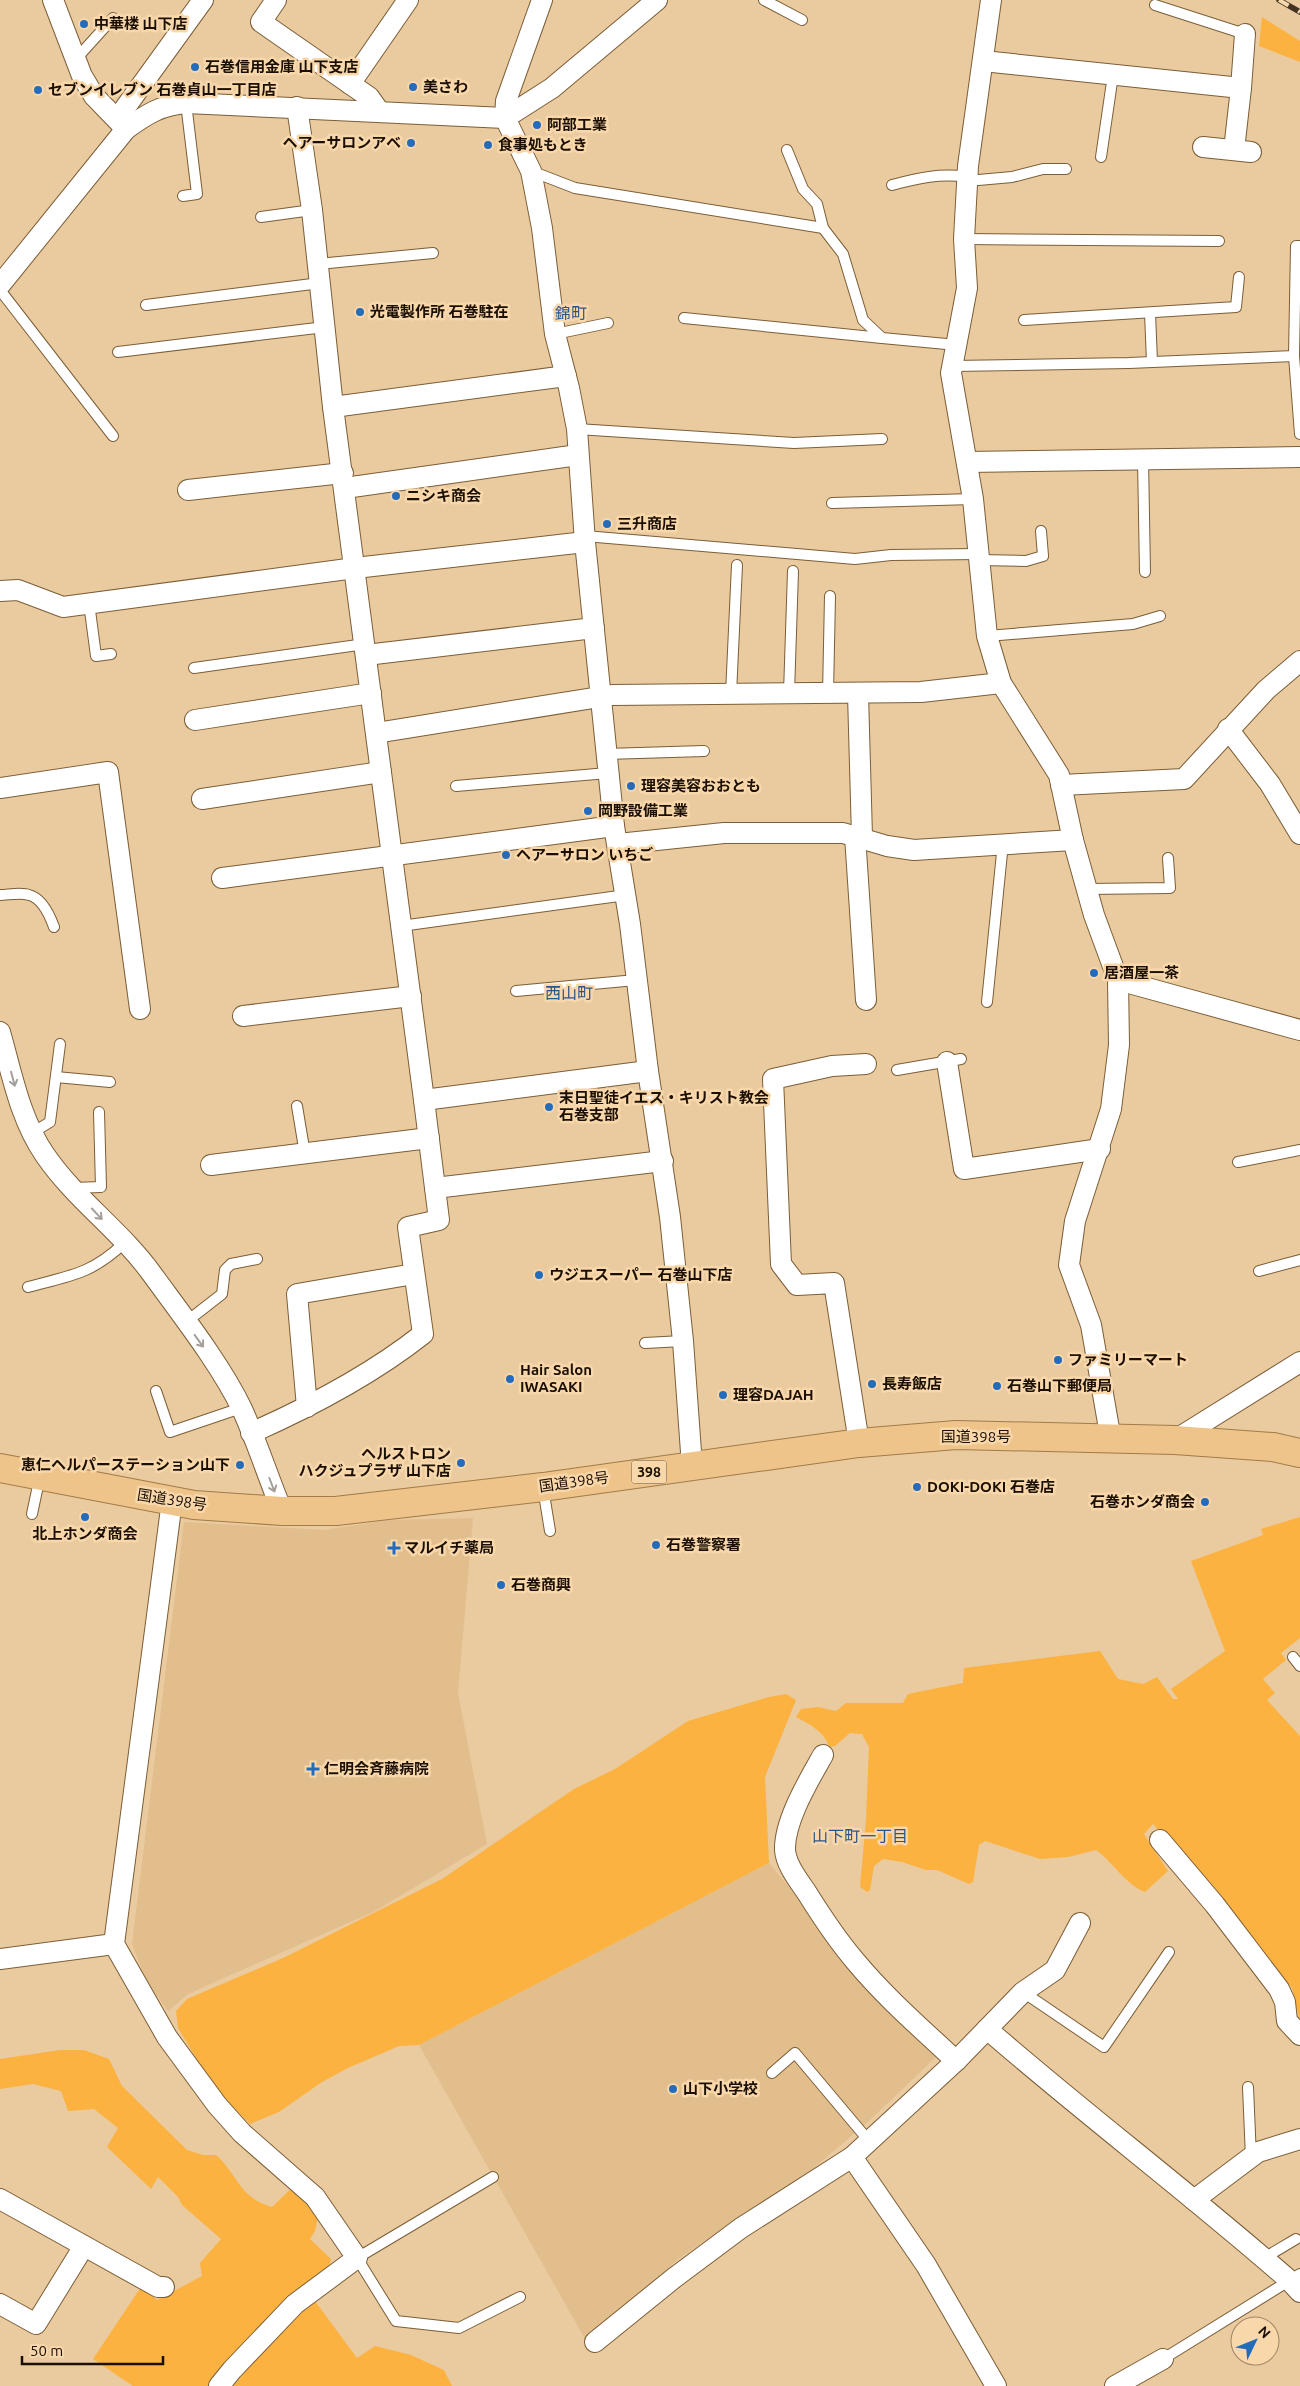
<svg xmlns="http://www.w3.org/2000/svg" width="1300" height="2386" font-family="Ubuntu,'Noto Sans JP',sans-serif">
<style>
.built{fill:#e3be8d}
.green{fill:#fbb240}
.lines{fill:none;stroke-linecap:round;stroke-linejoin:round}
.service-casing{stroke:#7b5e37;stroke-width:12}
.minor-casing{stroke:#7b5e37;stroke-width:22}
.trunk-casing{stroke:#a17b48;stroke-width:30}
.service{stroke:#fff;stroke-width:10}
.minor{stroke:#fff;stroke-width:20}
.trunk{stroke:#eec48b;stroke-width:28}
.rail-casing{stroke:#433321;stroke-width:5.5}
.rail{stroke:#f8d7ab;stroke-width:4;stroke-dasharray:11;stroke-linecap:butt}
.oneway{stroke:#a49f9a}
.poi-dot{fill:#236cbc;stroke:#f8d7ab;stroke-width:2}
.labels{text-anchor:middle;stroke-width:5;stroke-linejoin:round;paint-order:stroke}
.shield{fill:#f8d7ab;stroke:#5d4b35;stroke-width:1}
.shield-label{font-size:14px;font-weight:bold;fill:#1b0f02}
.poi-label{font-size:15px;font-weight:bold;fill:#1b0f02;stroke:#f8d7ab;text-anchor:start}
.street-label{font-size:15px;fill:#1b0f02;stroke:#f8d7ab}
.neighbourhood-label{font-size:16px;fill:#29568a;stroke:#f8d7ab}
</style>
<rect width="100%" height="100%" fill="#eaca9f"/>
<g class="built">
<polygon points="473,1518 458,1693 487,1844 375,1911 188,1994 168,2011 146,1981 132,1944 184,1522 324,1530 389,1520"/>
<polygon points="769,1863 850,1962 937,2056 869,2121 802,2178 755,2206 678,2259 613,2322 585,2339 419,2045"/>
</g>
<g class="green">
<polygon points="1262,17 1300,41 1300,62 1259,46"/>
<path d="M 1300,1517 L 1300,1638 L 1281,1653 L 1286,1660 L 1263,1679 L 1275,1693 L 1267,1700 L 1300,1736 L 1300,2022 L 1292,1988 L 1153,1824 L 1144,1834 L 1168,1871 L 1145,1892 C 1126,1885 1113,1862 1096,1850 L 1068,1857 L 1040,1859 L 985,1841 L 979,1845 L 973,1882 L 969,1884 L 937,1870 L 926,1870 L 902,1862 L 883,1859 L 874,1866 L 870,1890 L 867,1892 L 860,1887 L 866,1819 L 869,1747 L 862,1734 L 850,1733 L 835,1746 L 829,1747 C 825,1732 809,1724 796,1717 L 801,1709 L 818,1707 L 836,1711 L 846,1703 L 903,1703 L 908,1694 L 963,1683 L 964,1668 L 1100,1651 L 1118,1679 L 1143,1684 L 1157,1677 L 1173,1699 L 1178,1699 L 1171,1689 L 1225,1651 L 1191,1561 L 1263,1535 L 1261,1529 Z"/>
<polygon points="786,1694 796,1700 765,1777 769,1863 419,2045 399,2046 348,2068 322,2082 279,2112 250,2124 216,2091 178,2028 176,2011 187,1999 283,1958 442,1879 574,1789 615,1769 688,1721 769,1697"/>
<path d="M 60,2050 L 84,2050 L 109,2059 L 122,2086 L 187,2150 L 203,2155 L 216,2155 C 240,2177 238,2197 272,2207 L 295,2185 L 318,2217 L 315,2231 L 310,2239 L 331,2259 L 329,2268 L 211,2386 L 133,2386 L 93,2359 L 141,2287 L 157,2300 L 202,2276 L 200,2263 L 221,2239 L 182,2205 L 178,2197 L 158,2177 L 151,2189 L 107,2147 L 118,2128 L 94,2109 L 68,2111 L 61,2091 L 33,2084 L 0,2089 L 0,2059 Z"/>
<polygon points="315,2301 357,2358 375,2346 411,2355 444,2370 452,2386 233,2386 286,2325"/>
</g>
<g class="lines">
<g class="service-casing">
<g id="service">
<polyline points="764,0 802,20"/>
<polyline points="1155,5 1245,34"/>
<polyline points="76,59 113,18"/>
<polyline points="787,150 803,189 817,204 823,228 843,254 863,320 882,338 957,345"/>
<polyline points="1101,157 1113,75"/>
<polyline points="531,171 575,188 823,228"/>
<polyline points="967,181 1012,177 1043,169 1066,169"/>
<path d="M 892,185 C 918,178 940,173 967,177"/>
<polyline points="183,196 197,194 186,103"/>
<polyline points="261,217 312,210"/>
<polyline points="964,239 1219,241"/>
<polyline points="1300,246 1296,246 1294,356 1300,434"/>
<polyline points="318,264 433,253"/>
<polyline points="0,290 113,436"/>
<polyline points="146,305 320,283"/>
<polyline points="1150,313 1152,362"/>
<polyline points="684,318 882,338"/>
<polyline points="1024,320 1236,307 1239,277"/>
<polyline points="555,334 608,323"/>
<polyline points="118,352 325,327"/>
<polyline points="953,366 1129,363 1294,356"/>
<polyline points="577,429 794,443 882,439"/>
<polyline points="1143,459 1145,572"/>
<polyline points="832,503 973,499"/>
<polyline points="585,536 855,559 891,555 979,554"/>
<polyline points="979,560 1026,561 1043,556 1041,531"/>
<polyline points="89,603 96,656 111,654"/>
<polyline points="987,636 1133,624 1160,616"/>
<polyline points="194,668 365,644"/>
<polyline points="789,693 793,571"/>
<polyline points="731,694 737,565"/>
<polyline points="828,694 830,596"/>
<polyline points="606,754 704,751"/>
<polyline points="456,786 608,773"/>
<polyline points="1087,889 1170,888 1168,858"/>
<path d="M 0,895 C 8,895 21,892 29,895 C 42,898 50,916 54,927"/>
<polyline points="401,926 626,895"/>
<polyline points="516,991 636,980"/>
<polyline points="987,1002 1003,843"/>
<polyline points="897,1070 961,1059"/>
<polyline points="56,1077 110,1082"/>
<polyline points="297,1106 305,1154"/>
<polyline points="32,1133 50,1122 60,1044"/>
<polyline points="1238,1162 1300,1150"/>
<polyline points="73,1188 101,1187 99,1112"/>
<polyline points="1259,1271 1300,1260"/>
<path d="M 28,1287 C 69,1276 92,1274 124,1243"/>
<polyline points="186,1322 222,1294 225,1270 231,1264 257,1259"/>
<polyline points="645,1343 683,1341"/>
<polyline points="156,1391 170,1432 241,1408"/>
<polyline points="543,1488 550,1531"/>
<polyline points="32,1514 40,1476"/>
<polyline points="1293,1657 1300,1666"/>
<polyline points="1023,1992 1104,2047 1169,1952"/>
<polyline points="772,2073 795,2053 869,2141"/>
<polyline points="1248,2087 1251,2158"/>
<polyline points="493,2177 357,2258 396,2321 459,2328 520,2297"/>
<polyline points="1264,2258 1296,2239"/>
<polyline points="1163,2359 1300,2274"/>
</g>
</g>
<g class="minor-casing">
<g id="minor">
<polyline points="53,0 82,76 94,96 126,129"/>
<polyline points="276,0 261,22 369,97 379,111"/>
<polyline points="542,0 506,101 505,118 531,171 542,228 555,334 569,388 577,429 585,542 614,826 630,924 648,1071 670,1217 683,1341 692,1466"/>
<polyline points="991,0 968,166 964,239 967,288 951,373 973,499 987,636 1001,683 1059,775 1073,840 1094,915 1118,980 1119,1045 1111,1109 1075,1221 1069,1265 1091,1325 1111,1440"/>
<polyline points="983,61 1241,88 1234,150"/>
<polyline points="350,84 408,0"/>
<polyline points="1241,88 1245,34"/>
<polyline points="297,107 312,210 333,407 424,1100 648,1071"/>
<polyline points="117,119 203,0"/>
<polyline points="1203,147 1251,152"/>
<path d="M 0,285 L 126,129 C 147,114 161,105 186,103 L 505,118 L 552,88 L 657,0"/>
<polyline points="333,407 566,376"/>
<polyline points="967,462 1300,457"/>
<polyline points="345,488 578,455"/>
<polyline points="188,490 343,473"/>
<polyline points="0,591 18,590 63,607 355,568 585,542"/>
<polyline points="366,655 594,628"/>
<polyline points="858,694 862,837"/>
<polyline points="195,720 371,693"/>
<polyline points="1228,729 1270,784 1300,834"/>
<polyline points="376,733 612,695 921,692 1001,683"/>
<polyline points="1061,785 1184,779 1266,690 1300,661"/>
<polyline points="0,788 108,772 140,1009"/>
<polyline points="202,799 381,772"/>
<polyline points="855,836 866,1000"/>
<polyline points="618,844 724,833 843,833 887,846 914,850 1073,840"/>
<polyline points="222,878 614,826"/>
<polyline points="1118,980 1300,1030"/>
<polyline points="243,1016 411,996"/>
<path d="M 0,1032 C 12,1074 20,1119 45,1155 C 75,1199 121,1231 152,1274 C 181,1314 221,1365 242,1409 C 257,1442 268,1477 282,1511"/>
<polyline points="947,1062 964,1169 1100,1149"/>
<polyline points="211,1165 429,1138"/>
<polyline points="435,1188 663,1161"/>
<polyline points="307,1407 297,1294 414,1274"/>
<path d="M 251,1433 C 312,1406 371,1375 423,1334 L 408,1227 L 439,1220 L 424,1100"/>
<polyline points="1175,1440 1300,1362"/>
<polyline points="859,1443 834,1283 797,1285 781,1264 773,1079 832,1066 866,1064"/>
<polyline points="172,1501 114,1944 167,2037 217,2105 242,2133 315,2197 357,2258 295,2304 232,2370 219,2386"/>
<path d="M 823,1755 C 809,1780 784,1821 785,1850 C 786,1865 799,1881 807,1893 C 822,1917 838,1941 856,1962 C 886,1998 922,2029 956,2061"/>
<polyline points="1160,1840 1215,1905 1279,1989 1285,2002 1287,2021 1300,2035"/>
<polyline points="0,1959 114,1944"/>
<path d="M 987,2029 C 1086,2115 1191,2194 1289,2280 L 1300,2292"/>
<polyline points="852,2157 926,2265 996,2386"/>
<polyline points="0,2199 158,2287 164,2287"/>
<polyline points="1194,2200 1258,2152 1300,2139"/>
<polyline points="0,2304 36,2324 84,2246"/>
<polyline points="595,2342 674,2278 741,2228 852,2157 956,2061 1023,1992 1055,1970 1080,1923"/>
<polyline points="1115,2386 1163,2359"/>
</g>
</g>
<g class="trunk-casing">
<polyline id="trunk" points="0,1468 194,1505 282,1511 336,1511 543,1487 859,1443 956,1435 1175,1440 1273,1447 1300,1453"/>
</g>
<use href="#service" class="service"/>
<use href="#minor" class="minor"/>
<use href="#trunk" class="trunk"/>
<g class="rail-casing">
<polyline id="rail" points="1279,0 1300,12"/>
</g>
<use href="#rail" class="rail"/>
</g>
<defs><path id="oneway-shaft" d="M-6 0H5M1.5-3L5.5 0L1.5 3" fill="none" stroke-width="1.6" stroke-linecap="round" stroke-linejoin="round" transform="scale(1.25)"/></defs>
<g class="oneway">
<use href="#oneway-shaft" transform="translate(13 1079) rotate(75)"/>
<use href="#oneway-shaft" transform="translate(97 1214) rotate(47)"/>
<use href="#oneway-shaft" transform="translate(199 1341) rotate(54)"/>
<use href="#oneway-shaft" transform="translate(272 1485) rotate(69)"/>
</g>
<g class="poi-dot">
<circle cx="84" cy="24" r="5"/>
<circle cx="195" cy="67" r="5"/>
<circle cx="413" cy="87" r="5"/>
<circle cx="38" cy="90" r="5"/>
<circle cx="537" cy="125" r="5"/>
<circle cx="411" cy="143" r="5"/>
<circle cx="488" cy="145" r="5"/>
<circle cx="360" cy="312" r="5"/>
<circle cx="396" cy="496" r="5"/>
<circle cx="607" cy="524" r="5"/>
<circle cx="631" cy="786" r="5"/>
<circle cx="588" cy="811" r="5"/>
<circle cx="506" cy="855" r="5"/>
<circle cx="1094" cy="973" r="5"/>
<circle cx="549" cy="1107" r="5"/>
<circle cx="539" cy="1275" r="5"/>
<circle cx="1058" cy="1360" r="5"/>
<circle cx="510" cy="1379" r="5"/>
<circle cx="872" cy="1384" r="5"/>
<circle cx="997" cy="1386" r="5"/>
<circle cx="723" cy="1395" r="5"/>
<circle cx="461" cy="1463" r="5"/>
<circle cx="240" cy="1465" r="5"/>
<circle cx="917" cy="1487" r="5"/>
<circle cx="1205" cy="1502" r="5"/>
<circle cx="85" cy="1517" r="5"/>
<circle cx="656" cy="1545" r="5"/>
<path d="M391.5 1540.5h5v5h5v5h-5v5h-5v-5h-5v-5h5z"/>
<circle cx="501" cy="1585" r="5"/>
<path d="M310.5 1761.5h5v5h5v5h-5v5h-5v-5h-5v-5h5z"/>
<circle cx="673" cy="2089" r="5"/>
</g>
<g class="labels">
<rect class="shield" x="631.5" y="1460.5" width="35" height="23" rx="4"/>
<g class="shield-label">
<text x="649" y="1477">398</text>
</g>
<g class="poi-label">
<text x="94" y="29">中華楼 山下店</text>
<text x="205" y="72">石巻信用金庫 山下支店</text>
<text x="423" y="92">美さわ</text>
<text x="48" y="95">セブンイレブン 石巻貞山一丁目店</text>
<text x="547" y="130">阿部工業</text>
<text x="401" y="148" text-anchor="end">ヘアーサロンアベ</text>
<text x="498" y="150">食事処もとき</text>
<text x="370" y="317">光電製作所 石巻駐在</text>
<text x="406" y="501">ニシキ商会</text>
<text x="617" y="529">三升商店</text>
<text x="641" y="791">理容美容おおとも</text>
<text x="598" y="816">岡野設備工業</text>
<text x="516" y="860">ヘアーサロン いちご</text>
<text x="1104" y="978">居酒屋一茶</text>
<text x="559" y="1103">末日聖徒イエス・キリスト教会<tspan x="559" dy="17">石巻支部</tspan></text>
<text x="549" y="1280">ウジエスーパー 石巻山下店</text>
<text x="1068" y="1365">ファミリーマート</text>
<text x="520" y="1375">Hair Salon<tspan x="520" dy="17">IWASAKI</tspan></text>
<text x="882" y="1389">長寿飯店</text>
<text x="1007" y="1391">石巻山下郵便局</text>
<text x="733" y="1400">理容DAJAH</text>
<text x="451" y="1459" text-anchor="end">ヘルストロン<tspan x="451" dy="17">ハクジュプラザ 山下店</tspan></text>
<text x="230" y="1470" text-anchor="end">恵仁ヘルパーステーション山下</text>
<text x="927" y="1492">DOKI-DOKI 石巻店</text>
<text x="1195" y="1507" text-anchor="end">石巻ホンダ商会</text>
<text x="85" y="1539" text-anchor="middle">北上ホンダ商会</text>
<text x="666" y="1550">石巻警察署</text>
<text x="404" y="1553">マルイチ薬局</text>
<text x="511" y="1590">石巻商興</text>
<text x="324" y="1774">仁明会斉藤病院</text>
<text x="683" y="2094">山下小学校</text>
</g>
<g class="street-label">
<text x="976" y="1442">国道398号</text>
<text transform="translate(574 1482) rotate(-8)" y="5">国道398号</text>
<text transform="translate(172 1500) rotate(9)" y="5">国道398号</text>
</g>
<g class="neighbourhood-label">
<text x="571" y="319">錦町</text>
<text x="569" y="999">西山町</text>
<text x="860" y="1842">山下町一丁目</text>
</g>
</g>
<g transform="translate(1255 2341) rotate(47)"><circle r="24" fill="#f8d7ab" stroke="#a08767"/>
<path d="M0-4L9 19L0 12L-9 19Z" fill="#236cbc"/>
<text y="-8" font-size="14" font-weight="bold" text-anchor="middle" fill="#1b0f02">N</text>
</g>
<path d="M22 2356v8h141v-8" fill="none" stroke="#1b0f02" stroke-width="2.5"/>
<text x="30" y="2356" font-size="15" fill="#1b0f02" stroke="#f8d7ab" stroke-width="4" paint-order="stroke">50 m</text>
</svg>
